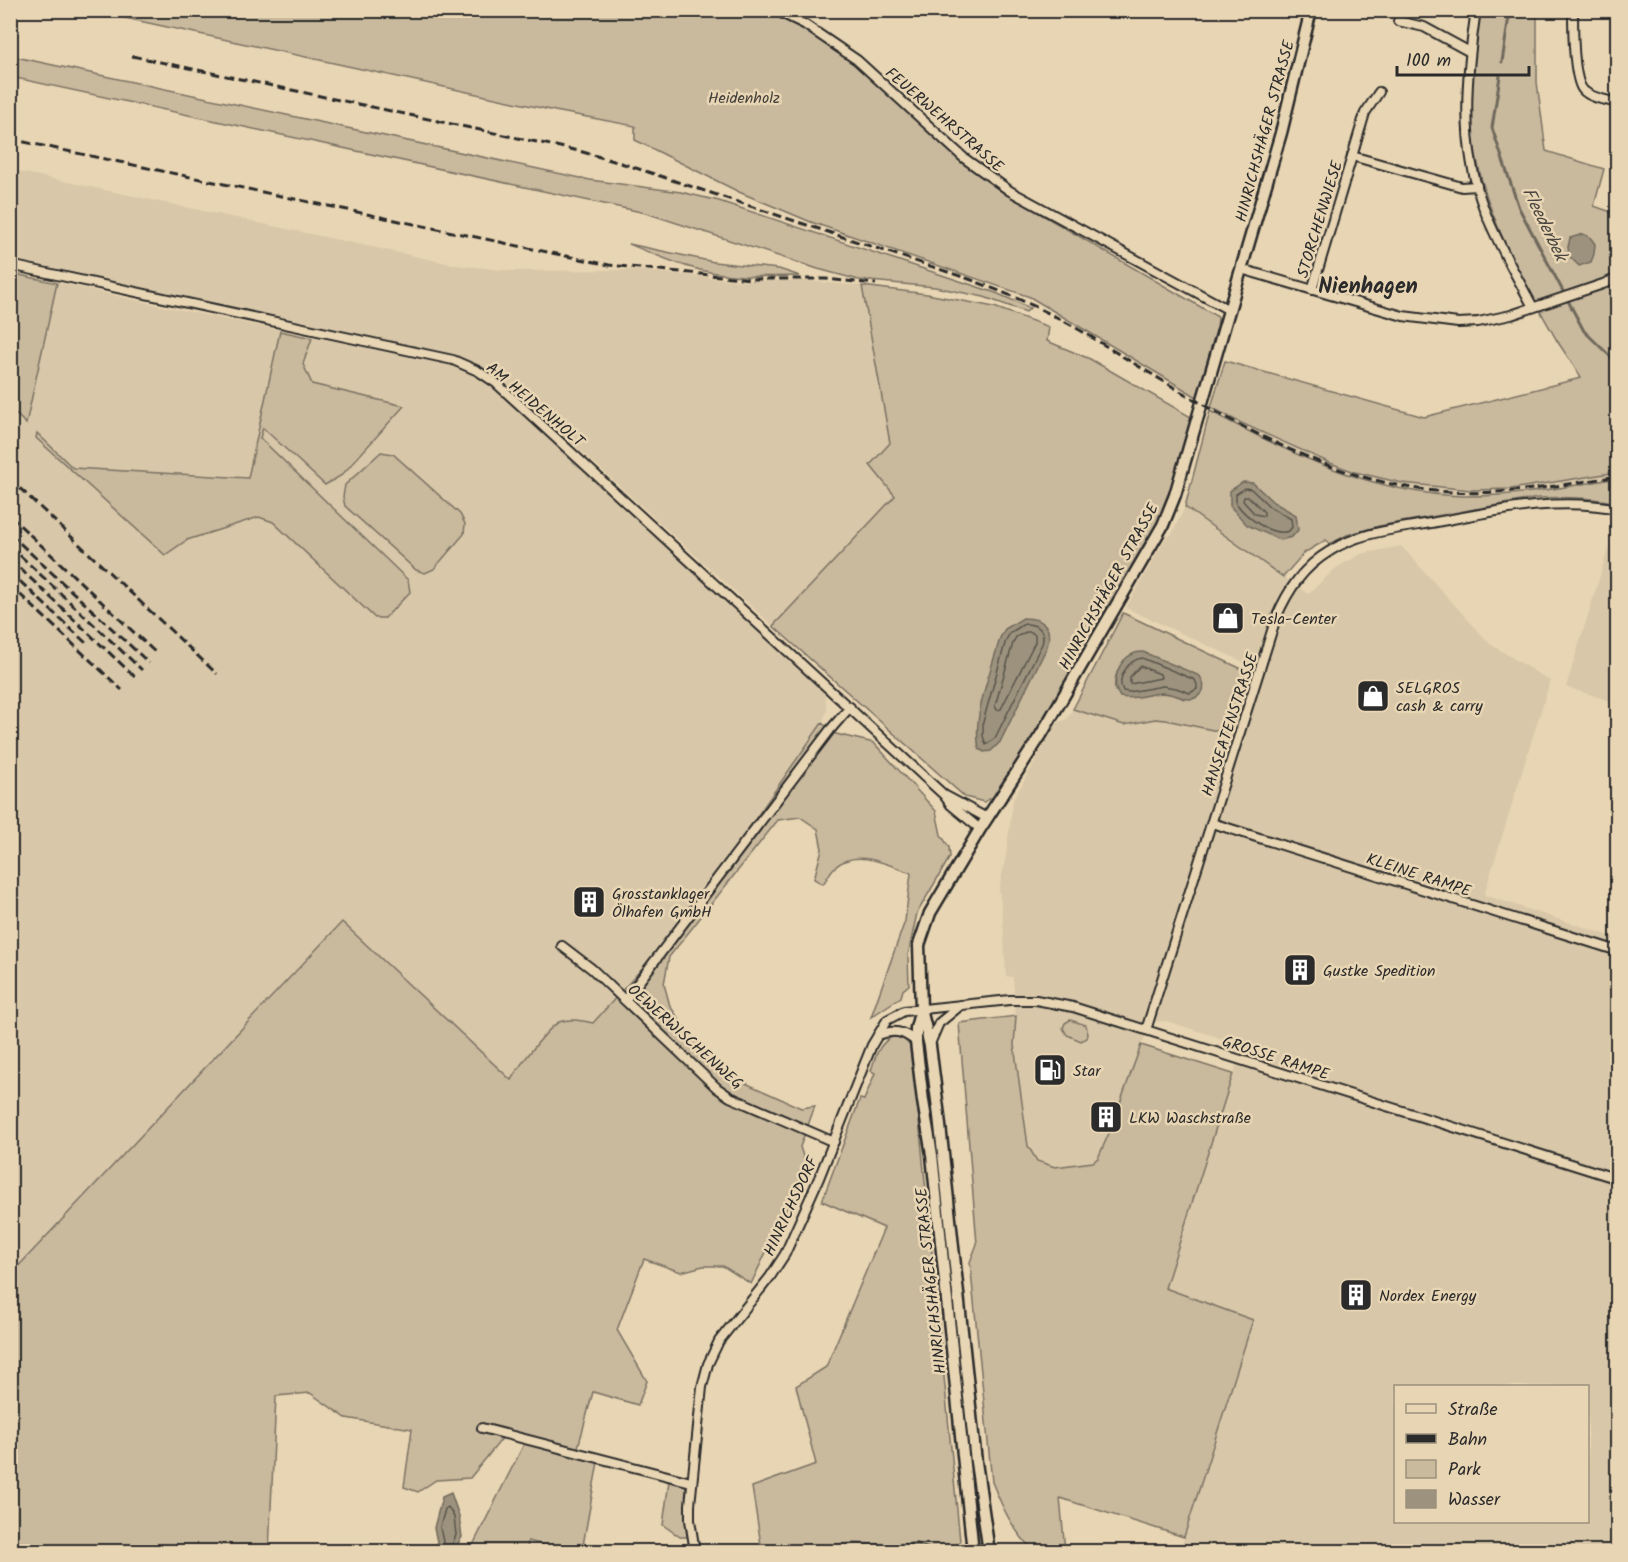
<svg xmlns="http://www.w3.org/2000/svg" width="1628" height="1562" font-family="Kalam,sans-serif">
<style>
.built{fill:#d8c7a8;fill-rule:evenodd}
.green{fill:#c9b99d;stroke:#7a7264;stroke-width:1.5;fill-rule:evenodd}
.water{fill:#9d927d;stroke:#6f695c;stroke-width:1.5}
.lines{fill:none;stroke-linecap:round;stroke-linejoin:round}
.shore{stroke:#59544c;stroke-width:1.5}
.stream{stroke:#6f695c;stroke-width:3}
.street-casing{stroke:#2b2b2b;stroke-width:12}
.secondary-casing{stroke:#2b2b2b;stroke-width:15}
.street{stroke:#e8d5b3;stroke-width:8}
.secondary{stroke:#e8d5b3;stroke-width:10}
.rail{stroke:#2b2b2b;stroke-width:3;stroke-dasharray:9 4.5;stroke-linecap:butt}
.labels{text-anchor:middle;stroke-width:5;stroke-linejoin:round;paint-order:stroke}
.park-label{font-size:16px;fill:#43403c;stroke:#e8d5b3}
.street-label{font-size:16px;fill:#2b2b2b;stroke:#e8d5b3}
.poi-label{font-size:16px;fill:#2b2b2b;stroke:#e8d5b3;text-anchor:start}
.water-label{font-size:18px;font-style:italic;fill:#484540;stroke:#e8d5b3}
.district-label{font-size:22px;font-weight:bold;fill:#2b2b2b;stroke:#e8d5b3}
</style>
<rect width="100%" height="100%" fill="#e8d5b3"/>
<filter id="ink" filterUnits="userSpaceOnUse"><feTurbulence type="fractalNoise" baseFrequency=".0167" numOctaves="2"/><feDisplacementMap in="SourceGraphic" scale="12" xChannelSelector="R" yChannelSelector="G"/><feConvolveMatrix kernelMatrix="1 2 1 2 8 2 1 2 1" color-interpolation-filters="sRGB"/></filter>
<g filter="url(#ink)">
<g class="built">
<polygon points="11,170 456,265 511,271 636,270 742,281 807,281 862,286 891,444 896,496 773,626 503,380 482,366 456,355 11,259"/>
<polygon points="11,272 162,306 446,364 470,374 494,389 771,638 824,690 827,710 822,723 721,868 647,963 592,1023 575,1020 519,1065 511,1080 342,922 11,1275"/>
<polygon points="1206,404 1237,421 1304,452 1402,483 1471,490 1511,489 1542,485 1617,472 1617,478 1538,492 1509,495 1462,496 1420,492 1353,476 1302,457 1226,420 1205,407"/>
<path d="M 1185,507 L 1308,594 L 1336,568 L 1361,554 L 1401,546 L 1490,644 L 1550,681 L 1484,895 L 1617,938 L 1617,1551 L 1180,1551 L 1253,1320 L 1165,1289 L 1243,1045 L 1166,1021 L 1153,1022 L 1141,1045 L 1110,1131 L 1098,1158 L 1093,1162 L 1055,1167 L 1037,1161 L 1028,1146 L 1014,1045 L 1016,1022 L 1013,977 L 1006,976 L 1003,920 L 999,890 L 1006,856 L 1013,800 L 1057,723 L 1067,719 L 1073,709 L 1124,725 L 1155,719 L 1166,720 L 1227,732 L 1248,664 L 1126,608 L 1165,539 L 1172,534 ZM 1396,1386 L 1588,1386 L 1588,1522 L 1396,1522 Z"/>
<polygon points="1617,526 1617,703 1566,687 1614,530"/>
</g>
<g class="green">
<polygon points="93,11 765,11 802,28 853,62 959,160 1006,194 1218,317 1217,328 1197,397 1030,297 811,222 739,192 635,140 635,126 555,111"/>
<path d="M 1479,11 L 1537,11 L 1537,82 L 1546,151 L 1604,169 L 1594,206 L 1617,214 L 1617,472 L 1511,489 L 1471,490 L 1402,483 L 1355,472 L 1330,463 L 1237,421 L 1211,407 L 1225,361 L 1424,417 L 1581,378 C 1574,365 1564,352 1556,339 C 1515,266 1474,197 1471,111 C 1469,77 1475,44 1479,11 Z"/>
<polygon points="11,56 590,180 681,192 719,201 996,293 1030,308 1026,312 984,297 935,287 859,280 818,269 646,213 11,77"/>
<path d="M 629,244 L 714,262 L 779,269 L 800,276 C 762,277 725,278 689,267 C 669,261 648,252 629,244 Z"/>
<polygon points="10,273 57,283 26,424 11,409"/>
<polygon points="862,286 927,294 994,307 1049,327 1047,341 1090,359 1191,417 1170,492 1157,525 1037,733 997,795 984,802 965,797 773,626 895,496 870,465 890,443"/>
<polygon points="280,331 312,338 303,364 312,384 404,406 342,475 325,485 263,428 260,438 408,580 410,592 385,618 375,618 273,522 259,517 187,540 165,555 36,438 37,433 73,468 248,478"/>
<path d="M 1210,411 C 1288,453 1373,494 1463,496 C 1516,497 1566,487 1617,478 L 1617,503 C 1591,497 1565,497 1538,498 L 1379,526 L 1347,535 L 1330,544 L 1326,540 L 1304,553 L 1283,577 L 1185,507 Z"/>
<polygon points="381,452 393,454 460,514 465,524 464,534 434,569 425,573 416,570 345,506 343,497 345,485"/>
<path d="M 1123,613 L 1246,671 L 1227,733 L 1166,720 L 1155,719 L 1124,725 L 1073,709 ZM 1133,654 L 1184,699 L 1175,694 L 1115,691 C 1113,676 1120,663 1133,654 Z"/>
<path d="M 822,723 L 836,734 L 874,743 L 936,811 L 941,835 L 949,847 L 950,857 L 917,913 L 908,955 L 909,985 L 903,990 L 901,997 L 871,1017 L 905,921 L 911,873 C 889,865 855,847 834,868 C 830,872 827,879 823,884 L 814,879 L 822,849 L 818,829 L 800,817 L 778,820 L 669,957 L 664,984 L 670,1006 L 687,1031 L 707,1054 L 732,1077 L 801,1108 L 815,1106 L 800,1147 L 804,1159 L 804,1172 L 751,1284 L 723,1266 L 703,1266 L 681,1272 L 644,1259 L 617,1330 L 647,1381 L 638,1405 L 593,1392 L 577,1451 L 598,1462 L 582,1551 L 568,1551 L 528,1541 L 527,1551 L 470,1551 L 525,1442 L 504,1436 L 470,1478 L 436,1480 L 418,1492 L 404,1487 L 412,1429 L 346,1418 L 310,1393 L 276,1396 L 269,1551 L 11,1551 L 10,1275 L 342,922 L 511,1080 C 517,1069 548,1027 559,1022 C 570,1018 582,1021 593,1023 L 647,963 L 721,868 Z"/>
<path d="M 1016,1016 L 1014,1045 L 1028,1146 L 1037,1161 L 1055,1167 L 1093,1162 L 1098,1158 L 1110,1131 L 1141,1045 L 1233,1074 L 1165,1288 L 1253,1320 L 1184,1537 L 1060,1498 L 1065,1551 L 1034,1551 C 1013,1531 1003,1509 992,1482 L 970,1262 L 977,1244 L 959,1023 Z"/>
<polygon points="1070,1020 1086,1025 1088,1034 1087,1038 1081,1041 1067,1035 1063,1028 1065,1023"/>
<path d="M 892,1037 C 902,1037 906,1040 912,1048 L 961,1551 L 935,1551 L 916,1543 L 892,1545 L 853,1543 L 762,1551 L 752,1487 L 816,1464 L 796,1386 L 826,1367 L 884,1228 L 822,1201 L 860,1099 L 864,1100 L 875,1073 L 871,1071 C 875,1057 879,1043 892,1037 Z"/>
<polygon points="669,1481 686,1486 685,1515 687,1537 680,1537 663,1525"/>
</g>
<g class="water">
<polygon points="1583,234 1590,237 1595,244 1594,254 1591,262 1579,266 1569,256 1568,247 1570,238"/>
<polygon points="1243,482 1253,483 1273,502 1296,515 1298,530 1292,537 1280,540 1247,525 1230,506 1230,491"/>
<path d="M 1023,618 C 1043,618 1053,626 1047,647 L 1000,742 L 991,751 L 984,752 L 979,749 C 972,715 991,672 1000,638 L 1005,629 Z"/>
<path d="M 1143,652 L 1200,676 C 1203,682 1206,688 1201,693 C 1191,707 1175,692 1162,693 C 1147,694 1134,700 1120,697 C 1110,684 1118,660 1133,654 C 1136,652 1139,652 1143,652 Z"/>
<polygon points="451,1493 459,1516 462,1537 455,1549 449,1551 433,1551 438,1546 434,1528 442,1497"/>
<polygon points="916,1543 935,1551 886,1551 892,1545"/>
</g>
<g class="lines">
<g class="shore">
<path d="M 1245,488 L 1251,489 L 1270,507 L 1291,519 L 1292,527 L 1289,531 C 1271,537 1246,517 1236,503 L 1236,494 Z"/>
<polygon points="1244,497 1249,497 1264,512 1264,516 1255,514 1243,501"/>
<path d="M 1024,624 C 1038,624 1046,630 1042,644 L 995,738 L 986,745 L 983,736 L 983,722 L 1006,640 L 1010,633 Z"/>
<polygon points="1026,632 1031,632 1035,635 1035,642 1001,709 997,710 995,706 1013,643 1016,637"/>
<path d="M 1142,658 L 1195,680 L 1197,685 L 1197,689 L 1190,693 L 1176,688 L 1163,686 L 1129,692 L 1123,691 C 1116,678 1128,660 1142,658 Z"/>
<polygon points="1140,666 1160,674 1161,678 1130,684 1130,677"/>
<polyline points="441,1552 444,1547 440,1527 445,1509 448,1507 454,1517 456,1535 449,1552"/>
</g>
<g class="stream">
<polyline points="1502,62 1510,10"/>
<polyline points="1500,76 1492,128 1519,208 1584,331 1613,359 1618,367"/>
</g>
<g class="street-casing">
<g id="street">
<polyline points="775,10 804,24 857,60 964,158 1010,191 1229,310"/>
<path d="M 1476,10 C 1466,77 1460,145 1484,209 C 1497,243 1516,275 1533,307"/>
<path d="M 1573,10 C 1573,26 1573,79 1583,90 C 1590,98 1607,100 1618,103"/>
<polyline points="1398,21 1424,27 1470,52"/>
<polyline points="1352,156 1462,187 1477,186"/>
<polyline points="10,265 453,360 478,371 496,383 944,795 951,805 980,829"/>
<polyline points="1241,269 1403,316 1458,323 1478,322 1511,315 1603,284 1618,278"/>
<polyline points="1312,290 1365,113 1379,92"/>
<polyline points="946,796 987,818"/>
<polyline points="1212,823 1618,951"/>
<polyline points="562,946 592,969 717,1088 730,1097 834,1142"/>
<polyline points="625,1000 830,730 850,707"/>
<path d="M 1146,1030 L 1276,618 C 1288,590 1303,567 1330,551 C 1359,532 1397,529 1431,523 C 1492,512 1555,496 1618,509"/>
<path d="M 878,1035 C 893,1029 904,1031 916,1042"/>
<polyline points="930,1044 939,1023 961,1005"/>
<polyline points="482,1428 691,1482"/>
<polyline points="695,1552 690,1520 690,1505 702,1387 708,1364 719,1341 770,1277 785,1254 819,1178 872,1045 887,1020 904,1011 1010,1000 1036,1000 1073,1007 1618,1179"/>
</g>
</g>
<g class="secondary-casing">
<g id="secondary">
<polyline points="921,1009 916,1028 916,1042 923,1101 932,1155 973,1552"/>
<polyline points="989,1552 976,1462 939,1116 930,1046 921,1009 919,945 930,913 980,829 1041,735 1163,525 1175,495 1281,133 1311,10"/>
</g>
</g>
<use href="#street" class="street"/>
<use href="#secondary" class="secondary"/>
<g class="rail">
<path d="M 132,56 L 579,151 L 624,164 L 969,279 C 1003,292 1037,306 1069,324 C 1091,336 1113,351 1135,364 C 1228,420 1327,481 1437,491 C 1499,497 1557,486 1618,476"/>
<polyline points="10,139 609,265 751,279 825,279 876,284"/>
<polyline points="10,479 217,674"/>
<polyline points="10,516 157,654"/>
<polyline points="10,534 149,663"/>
<polyline points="10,546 142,670"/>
<polyline points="10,559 135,677"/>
<polyline points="10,572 86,643"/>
<polyline points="10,585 122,690"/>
</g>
</g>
</g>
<defs>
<g id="shop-square" transform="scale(1.725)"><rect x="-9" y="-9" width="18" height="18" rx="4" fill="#2b2b2b" stroke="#e8d5b3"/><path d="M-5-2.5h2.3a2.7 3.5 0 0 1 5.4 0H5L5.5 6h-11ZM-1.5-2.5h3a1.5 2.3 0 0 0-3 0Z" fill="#fff"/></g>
<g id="building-square" transform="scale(1.725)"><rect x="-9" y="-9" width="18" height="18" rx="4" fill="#2b2b2b" stroke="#e8d5b3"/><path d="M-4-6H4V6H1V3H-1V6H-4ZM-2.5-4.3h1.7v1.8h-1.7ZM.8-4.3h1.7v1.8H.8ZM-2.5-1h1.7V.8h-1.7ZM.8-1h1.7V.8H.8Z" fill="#fff"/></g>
<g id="fuel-square" transform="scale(1.725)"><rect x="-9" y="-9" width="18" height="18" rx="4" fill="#2b2b2b" stroke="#e8d5b3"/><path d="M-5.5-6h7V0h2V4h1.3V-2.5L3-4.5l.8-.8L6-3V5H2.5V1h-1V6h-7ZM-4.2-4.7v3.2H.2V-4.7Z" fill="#fff"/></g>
</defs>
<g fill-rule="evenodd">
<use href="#shop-square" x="1228" y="618"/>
<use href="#shop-square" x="1373" y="696"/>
<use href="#building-square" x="589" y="902"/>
<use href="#building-square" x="1300" y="970"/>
<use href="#fuel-square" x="1050" y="1070"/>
<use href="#building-square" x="1106" y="1117"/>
<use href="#building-square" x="1356" y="1295"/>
</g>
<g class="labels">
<g class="park-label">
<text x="744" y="103">Heidenholz</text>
</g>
<g class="street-label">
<text transform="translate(945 119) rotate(41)" y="6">FEUERWEHRSTRASSE</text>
<text transform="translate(1264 131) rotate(-75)" y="6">HINRICHSHÄGER STRASSE</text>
<text transform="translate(1319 219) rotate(-73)" y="6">STORCHENWIESE</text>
<text transform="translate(536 404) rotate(40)" y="6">AM HEIDENHOLT</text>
<text transform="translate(1108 586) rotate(-61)" y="6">HINRICHSHÄGER STRASSE</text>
<text transform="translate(1229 724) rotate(-72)" y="6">HANSEATENSTRASSE</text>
<text transform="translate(1419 874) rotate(18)" y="6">KLEINE RAMPE</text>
<text transform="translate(686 1036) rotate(42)" y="6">OEWERWISCHENWEG</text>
<text transform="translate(1276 1057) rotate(18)" y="6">GROSSE RAMPE</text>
<text transform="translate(790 1206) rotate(-65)" y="6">HINRICHSDORF</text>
<text transform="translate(930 1281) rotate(-96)" y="6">HINRICHSHÄGER STRASSE</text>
</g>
<g class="poi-label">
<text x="1251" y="624">Tesla-Center</text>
<text x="1396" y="693">SELGROS<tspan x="1396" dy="18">cash &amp; carry</tspan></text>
<text x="612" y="899">Grosstanklager<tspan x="612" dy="18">Ölhafen GmbH</tspan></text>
<text x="1323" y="976">Gustke Spedition</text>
<text x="1073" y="1076">Star</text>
<text x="1129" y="1123">LKW Waschstraße</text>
<text x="1379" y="1301">Nordex Energy</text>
</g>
<g class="water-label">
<text transform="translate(1545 224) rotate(64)" y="6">Fleederbek</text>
</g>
<g class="district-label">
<text x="1368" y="293">Nienhagen</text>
</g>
</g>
<rect width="1628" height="1562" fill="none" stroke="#e8d5b3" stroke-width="36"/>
<rect x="18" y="18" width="1592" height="1526" fill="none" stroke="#2b2b2b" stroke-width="2" filter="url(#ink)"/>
<rect x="1394" y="1385" width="195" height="138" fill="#e8d5b3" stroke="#9c917d" stroke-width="1.5"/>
<rect x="1406" y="1404" width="30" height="9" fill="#e8d5b3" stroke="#9c917d" stroke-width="1.5"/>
<text x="1448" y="1415" font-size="18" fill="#2b2b2b">Straße</text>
<rect x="1406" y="1434" width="30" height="9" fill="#2b2b2b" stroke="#9c917d" stroke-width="1.5"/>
<text x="1448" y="1445" font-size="18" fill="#2b2b2b">Bahn</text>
<rect x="1406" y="1460" width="30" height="18" fill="#c9b99d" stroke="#9c917d" stroke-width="1.5"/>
<text x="1448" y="1475" font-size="18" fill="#2b2b2b">Park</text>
<rect x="1406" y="1490" width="30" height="18" fill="#9d927d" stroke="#9c917d" stroke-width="1.5"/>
<text x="1448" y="1505" font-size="18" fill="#2b2b2b">Wasser</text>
<path d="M1397 66v9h132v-9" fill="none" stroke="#2b2b2b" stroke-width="3"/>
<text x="1406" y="66" font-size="18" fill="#2b2b2b" stroke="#e8d5b3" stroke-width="4.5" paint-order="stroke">100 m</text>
</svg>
